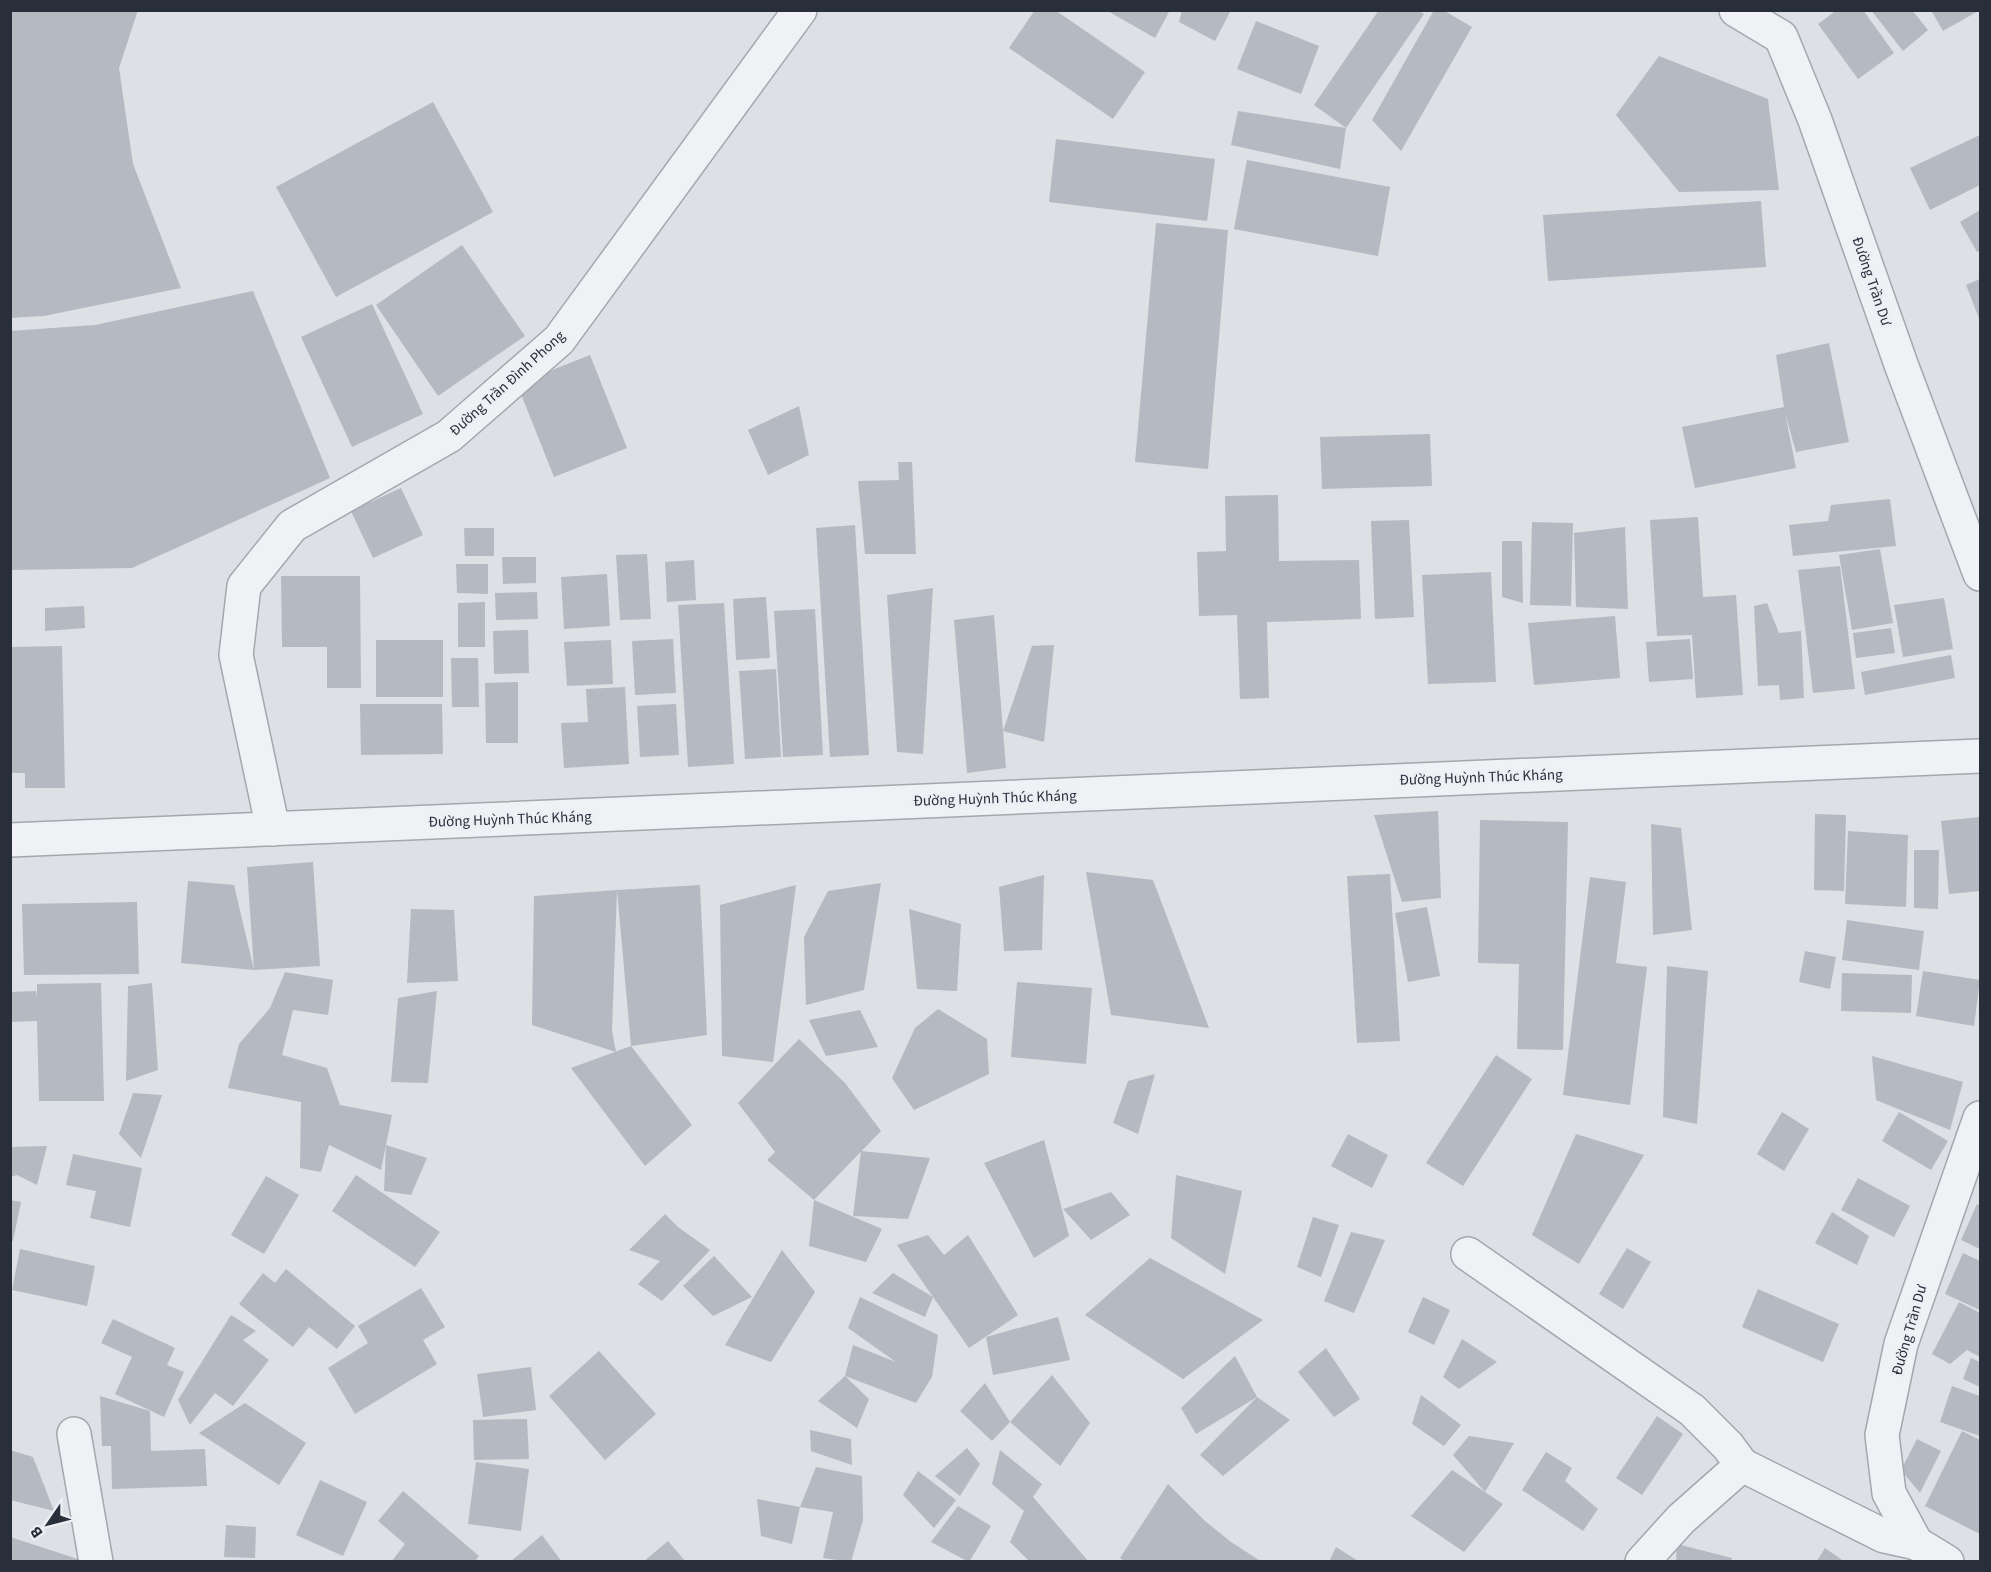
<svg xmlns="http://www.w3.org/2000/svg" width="1991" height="1572" font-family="'Source Sans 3',sans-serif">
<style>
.building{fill:#b5b9c1}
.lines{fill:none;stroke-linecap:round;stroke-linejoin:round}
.minor-casing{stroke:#a3a7ae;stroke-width:36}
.minor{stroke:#eff1f4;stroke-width:33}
.labels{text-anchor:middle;stroke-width:5;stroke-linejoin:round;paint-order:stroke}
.street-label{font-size:15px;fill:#282e3a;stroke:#eceff3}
</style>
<rect width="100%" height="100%" fill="#dde0e5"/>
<g class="building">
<polygon points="10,10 138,10 119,68 133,164 181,288 44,316 10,318"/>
<polygon points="1035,10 1055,10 1145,72 1113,119 1009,48"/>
<polygon points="1106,10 1170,10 1155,38"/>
<polygon points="1182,10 1231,10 1215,41 1179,22"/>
<polygon points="1379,10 1419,10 1424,14 1346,128 1314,105"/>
<polygon points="1434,10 1443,10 1472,27 1401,151 1372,120"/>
<polygon points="1837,10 1863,10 1894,53 1858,79 1818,24"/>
<polygon points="1871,10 1912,10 1928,30 1903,51"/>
<polygon points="1931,10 1980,10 1943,31"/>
<polygon points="1256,21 1319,46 1301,94 1237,69"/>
<polygon points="1659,56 1768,99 1779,190 1679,192 1616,115"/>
<polygon points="433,102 493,212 336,297 276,187"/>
<polygon points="1238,111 1346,128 1340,169 1231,145"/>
<polygon points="1980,135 1980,185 1930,210 1910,168"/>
<polygon points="1056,139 1215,159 1207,221 1049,202"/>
<polygon points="1247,160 1390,187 1378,256 1234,229"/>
<polygon points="1761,201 1766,267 1548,281 1543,215"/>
<polygon points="1980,210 1980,250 1977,252 1960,222"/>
<polygon points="1156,223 1228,230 1208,469 1135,462"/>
<polygon points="462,245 525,336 438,396 376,305"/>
<polygon points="1980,279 1980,321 1966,285"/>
<polygon points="253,291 330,478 132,568 10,570 10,331 95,325"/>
<polygon points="372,304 423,414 352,447 301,337"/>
<polygon points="1829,343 1849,442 1796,452 1785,413 1796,468 1695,488 1682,427 1784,407 1776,355"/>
<polygon points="590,355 627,448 554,477 517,384"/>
<polygon points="799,406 809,455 768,475 748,430"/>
<polygon points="1430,434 1432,486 1322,489 1320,437"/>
<polygon points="898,462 912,462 916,554 865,554 858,481 899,480"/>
<polygon points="401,488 423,535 373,558 351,511"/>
<polygon points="1278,495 1279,561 1359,560 1361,619 1267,622 1269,698 1240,699 1237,615 1199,616 1197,552 1226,551 1225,496"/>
<polygon points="1890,499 1896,546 1793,556 1789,525 1828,521 1831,505"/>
<polygon points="1698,517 1703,597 1736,595 1743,695 1696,698 1692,635 1657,636 1650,520"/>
<polygon points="1409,520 1414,617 1375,619 1371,521"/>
<polygon points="1532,522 1573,523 1571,606 1530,605"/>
<polygon points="855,525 869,755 830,757 816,528"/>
<polygon points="1625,527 1628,609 1576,607 1574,533"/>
<polygon points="464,528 494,528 494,556 465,556"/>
<polygon points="1502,541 1522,541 1523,603 1502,597"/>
<polygon points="1880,549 1893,623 1852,630 1839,555"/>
<polygon points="647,554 651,619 620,620 616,555"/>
<polygon points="502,557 536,557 536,583 503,584"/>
<polygon points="694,560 696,600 667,602 665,562"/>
<polygon points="456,564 488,564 488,594 457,593"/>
<polygon points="1840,566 1855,689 1813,693 1798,570"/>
<polygon points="1491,572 1496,682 1428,684 1422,575"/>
<polygon points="607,574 610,626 564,629 561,577"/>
<polygon points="281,576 360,576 361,688 327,688 327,647 282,647"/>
<polygon points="933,588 923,754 897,752 887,595"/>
<polygon points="537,592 538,619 496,620 495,593"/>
<polygon points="766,597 770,658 736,660 733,599"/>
<polygon points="1944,598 1953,649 1903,657 1894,605"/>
<polygon points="485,602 485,647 458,647 458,603"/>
<polygon points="724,603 734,764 688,767 678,605"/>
<polygon points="1767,603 1779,633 1801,631 1804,698 1780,700 1779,685 1758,686 1754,606"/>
<polygon points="84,606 85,628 45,631 45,608"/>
<polygon points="815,609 823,755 783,757 774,611"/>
<polygon points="994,615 1003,731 1032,646 1054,645 1044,742 1003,731 1006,768 967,773 954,620"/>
<polygon points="1615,616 1620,678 1534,685 1528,623"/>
<polygon points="1891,628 1895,653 1856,658 1853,633"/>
<polygon points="528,630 529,673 494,674 493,631"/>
<polygon points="673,639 676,693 635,695 632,641"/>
<polygon points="1690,639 1693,679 1649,682 1646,642"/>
<rect x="376" y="640" width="67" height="57"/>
<polygon points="611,640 613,684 567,686 564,642"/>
<polygon points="62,646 65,788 25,788 25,773 10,773 10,647"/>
<polygon points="1951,655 1955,678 1865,695 1861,672"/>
<polygon points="451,658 478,658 479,707 452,707"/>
<polygon points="776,669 781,757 745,759 739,671"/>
<polygon points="518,682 518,743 486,743 485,683"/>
<polygon points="625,687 629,764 564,768 561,723 588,722 586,689"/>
<polygon points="360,704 442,704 443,754 361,755"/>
<polygon points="676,704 679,755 640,757 637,706"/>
<polygon points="1438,811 1441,898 1402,902 1374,815"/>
<polygon points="1815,814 1846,815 1844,891 1814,890"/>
<polygon points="1980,817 1980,891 1949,894 1941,821"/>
<polygon points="1480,820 1568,822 1563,1050 1517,1049 1519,964 1478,963"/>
<polygon points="1651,824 1681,828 1692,930 1653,935"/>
<polygon points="1848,831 1908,835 1906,907 1845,904"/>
<polygon points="1914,850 1939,850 1938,909 1914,908"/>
<polygon points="313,862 320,966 254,970 247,867"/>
<polygon points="1086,872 1153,880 1209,1028 1111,1015"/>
<polygon points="1390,874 1400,1041 1357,1043 1347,876"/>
<polygon points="1044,875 1042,950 1004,951 999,887"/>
<polygon points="1590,877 1626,882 1616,963 1647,967 1630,1105 1563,1095"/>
<polygon points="188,881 234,885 254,970 181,963"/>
<polygon points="881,883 864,990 806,1005 804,937 828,891"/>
<polygon points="700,885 707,1035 631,1046 617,890"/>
<polygon points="796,885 773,1062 722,1056 720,905"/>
<polygon points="617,890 612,1031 616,1052 532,1025 534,896"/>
<polygon points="137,902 139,974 24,975 22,904"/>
<polygon points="1427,907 1440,976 1408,982 1395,913"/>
<polygon points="411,909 454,910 458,981 407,983"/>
<polygon points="909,909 961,924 957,991 917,989"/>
<polygon points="1847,920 1924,931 1919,970 1842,960"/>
<polygon points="1805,951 1836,957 1830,989 1799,982"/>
<polygon points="1667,966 1708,971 1697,1124 1663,1117"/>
<polygon points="1923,971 1980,980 1974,1026 1916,1016"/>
<polygon points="285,972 333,980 328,1015 293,1010 282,1055 327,1068 340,1105 392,1115 381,1170 329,1145 321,1172 300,1168 301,1102 228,1088 239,1044 270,1008"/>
<polygon points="1842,973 1912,975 1911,1013 1841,1011"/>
<polygon points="1017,982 1092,988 1086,1064 1011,1057"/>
<polygon points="101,983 104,1101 39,1101 37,1021 10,1022 10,992 36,991 37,998 37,984"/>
<polygon points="152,983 158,1070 126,1081 128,986"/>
<polygon points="437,991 428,1083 391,1082 398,998"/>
<polygon points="938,1009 987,1039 989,1074 914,1110 892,1078 915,1028"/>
<polygon points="860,1010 878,1047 826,1056 809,1020"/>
<polygon points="799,1039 845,1083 881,1131 814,1200 882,1229 866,1262 809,1246 814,1200 767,1160 775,1152 738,1103"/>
<polygon points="631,1046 692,1125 645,1166 571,1068"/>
<polygon points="1496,1055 1532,1079 1463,1186 1426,1163"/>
<polygon points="1872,1056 1963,1082 1950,1130 1876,1100"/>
<polygon points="1155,1074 1138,1134 1113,1123 1128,1081"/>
<polygon points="133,1093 162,1095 141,1158 119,1134"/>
<polygon points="1782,1112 1809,1129 1784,1171 1757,1154"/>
<polygon points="1899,1112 1948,1141 1931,1170 1882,1141"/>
<polygon points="1348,1134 1388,1155 1372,1188 1331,1166"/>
<polygon points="1576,1134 1644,1155 1579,1264 1532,1235"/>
<polygon points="1044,1140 1069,1236 1034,1258 984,1163"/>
<polygon points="386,1145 427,1158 411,1195 384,1191"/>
<polygon points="47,1146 37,1185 17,1175 10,1177 10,1147"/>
<polygon points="861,1151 930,1158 908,1219 853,1216"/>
<polygon points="73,1154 142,1168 130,1227 90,1218 96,1191 66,1185"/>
<polygon points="356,1175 440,1232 415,1267 332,1211"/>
<polygon points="1176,1175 1242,1191 1225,1274 1171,1238"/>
<polygon points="266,1176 299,1195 264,1254 231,1235"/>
<polygon points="1858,1178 1910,1206 1894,1237 1841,1210"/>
<polygon points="1111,1192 1130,1215 1091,1240 1063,1209"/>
<polygon points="10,1200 21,1202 13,1241 10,1241"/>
<polygon points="1977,1204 1980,1206 1980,1249 1961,1240"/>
<polygon points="1832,1212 1869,1236 1857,1265 1815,1243"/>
<polygon points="665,1214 678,1227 710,1250 662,1301 638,1284 660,1261 629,1250"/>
<polygon points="1313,1217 1339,1225 1321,1277 1297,1267"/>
<polygon points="1351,1232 1385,1240 1354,1313 1324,1301"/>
<polygon points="928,1235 944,1255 968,1235 1018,1315 969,1348 933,1297 925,1317 872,1293 893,1273 933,1297 897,1245"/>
<polygon points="1627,1248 1651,1262 1623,1309 1599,1294"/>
<polygon points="20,1249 95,1266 87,1306 12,1290"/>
<polygon points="782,1250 815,1292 771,1362 725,1345"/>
<polygon points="1963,1253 1980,1261 1980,1310 1945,1294"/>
<polygon points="714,1256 752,1297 713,1316 683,1286"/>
<polygon points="1150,1258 1263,1320 1183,1379 1085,1315"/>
<polygon points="286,1269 355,1326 337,1349 309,1327 293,1347 239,1304 263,1273 275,1283"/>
<polygon points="421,1288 445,1327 423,1340 437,1364 355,1414 328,1368 368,1343 358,1326"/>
<polygon points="1758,1289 1839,1324 1823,1362 1742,1327"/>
<polygon points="860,1297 938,1335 932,1377 916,1403 845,1376 869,1399 857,1428 818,1401 845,1376 853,1345 896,1362 848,1328"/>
<polygon points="1423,1297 1450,1310 1434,1345 1408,1332"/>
<polygon points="1959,1302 1980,1313 1980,1357 1967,1350 1950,1364 1932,1354"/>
<polygon points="231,1315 256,1331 243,1340 269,1360 233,1406 215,1393 190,1425 178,1400"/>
<polygon points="1058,1317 1070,1360 993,1375 986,1337"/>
<polygon points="113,1319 175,1348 167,1365 184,1372 164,1417 115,1394 132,1357 101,1343"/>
<polygon points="1462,1339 1497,1362 1459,1389 1443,1377"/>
<polygon points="1326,1348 1360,1399 1334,1417 1298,1372"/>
<polygon points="599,1351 656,1414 605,1460 549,1396"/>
<polygon points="1235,1356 1257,1397 1290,1420 1223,1476 1200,1455 1257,1397 1196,1434 1181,1408"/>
<polygon points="1971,1358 1980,1362 1980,1387 1963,1379"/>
<polygon points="531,1367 536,1410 483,1417 477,1374"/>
<polygon points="1052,1375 1090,1423 1060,1466 1010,1422 992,1441 960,1411 985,1383 1010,1422"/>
<polygon points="1952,1386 1980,1396 1980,1436 1940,1422"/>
<polygon points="1421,1395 1461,1425 1444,1446 1412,1424"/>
<polygon points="100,1396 150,1411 151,1451 205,1449 207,1486 112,1489 111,1446 102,1446"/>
<polygon points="245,1403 306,1443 279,1485 199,1433"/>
<polygon points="1657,1416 1683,1434 1642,1495 1616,1478"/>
<polygon points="527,1419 529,1459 474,1460 473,1420"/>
<polygon points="810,1430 851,1439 852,1465 811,1451"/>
<polygon points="1962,1431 1980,1440 1980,1534 1925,1506"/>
<polygon points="1469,1436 1514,1443 1485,1492 1453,1455"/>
<polygon points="1917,1439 1941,1451 1920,1493 1901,1470"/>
<polygon points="967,1448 980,1464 960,1496 935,1476"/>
<polygon points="10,1450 33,1457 54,1511 10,1500"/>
<polygon points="1000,1450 1042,1484 1033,1497 1089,1562 1030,1562 1010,1542 1024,1511 992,1484"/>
<polygon points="1546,1452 1572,1468 1565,1481 1598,1509 1583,1531 1522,1490"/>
<polygon points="476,1462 529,1469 521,1531 468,1524"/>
<polygon points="816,1467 862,1476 863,1520 851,1562 823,1558 833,1512 800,1507"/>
<polygon points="1452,1470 1503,1504 1464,1552 1411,1516"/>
<polygon points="918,1471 956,1500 934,1528 903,1495"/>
<polygon points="320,1480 367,1502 343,1556 296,1535"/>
<polygon points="1168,1484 1205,1521 1231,1542 1262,1562 1126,1562 1120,1558"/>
<polygon points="403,1491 479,1556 474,1562 391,1562 405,1544 378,1521"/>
<polygon points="757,1499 800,1507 792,1544 761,1536"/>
<polygon points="958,1506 991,1526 969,1562 931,1542"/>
<polygon points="226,1525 256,1527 255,1558 224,1557"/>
<polygon points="542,1535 562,1562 510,1562"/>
<polygon points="10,1537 84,1561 84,1562 10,1562"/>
<polygon points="668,1541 686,1562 643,1562"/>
<polygon points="1677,1544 1732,1558 1731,1562 1676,1562"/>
<polygon points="1336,1547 1360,1562 1329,1562"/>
<polygon points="1825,1548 1845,1562 1816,1562"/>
</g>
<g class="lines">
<g class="minor-casing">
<g id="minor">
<polyline points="1736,10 1781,37 1815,120 1902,367 1980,574"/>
<polyline points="273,829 236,655 244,586 292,526 449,436 559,340 800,10"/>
<polyline points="10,840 1980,756"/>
<polyline points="1468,1254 1692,1410 1728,1446 1742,1465 1884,1536 1916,1543"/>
<polyline points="74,1434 96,1562"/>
<polyline points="1642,1562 1681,1519 1742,1465"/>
<polyline points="1947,1562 1916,1543 1889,1493 1882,1435 1901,1344 1980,1118"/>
</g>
</g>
<use href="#minor" class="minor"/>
</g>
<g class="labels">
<g class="street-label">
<text transform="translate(1872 281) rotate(71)" y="5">Đường Trần Dư</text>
<text transform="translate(507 383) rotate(-42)" y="5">Đường Trần Đình Phong</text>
<text transform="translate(1481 777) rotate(-2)" y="5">Đường Huỳnh Thúc Kháng</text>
<text transform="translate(995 798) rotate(-2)" y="5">Đường Huỳnh Thúc Kháng</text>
<text transform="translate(510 819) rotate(-2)" y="5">Đường Huỳnh Thúc Kháng</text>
<text transform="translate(1909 1330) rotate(-74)" y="5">Đường Trần Dư</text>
</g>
</g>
<rect width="1991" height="1572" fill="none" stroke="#282e3a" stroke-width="24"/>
<g transform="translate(48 1524) rotate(235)" stroke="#eceff3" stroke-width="4.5" paint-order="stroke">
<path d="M0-4.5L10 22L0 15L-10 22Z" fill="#282e3a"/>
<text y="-9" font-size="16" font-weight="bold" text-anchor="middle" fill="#282e3a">B</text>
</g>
</svg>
